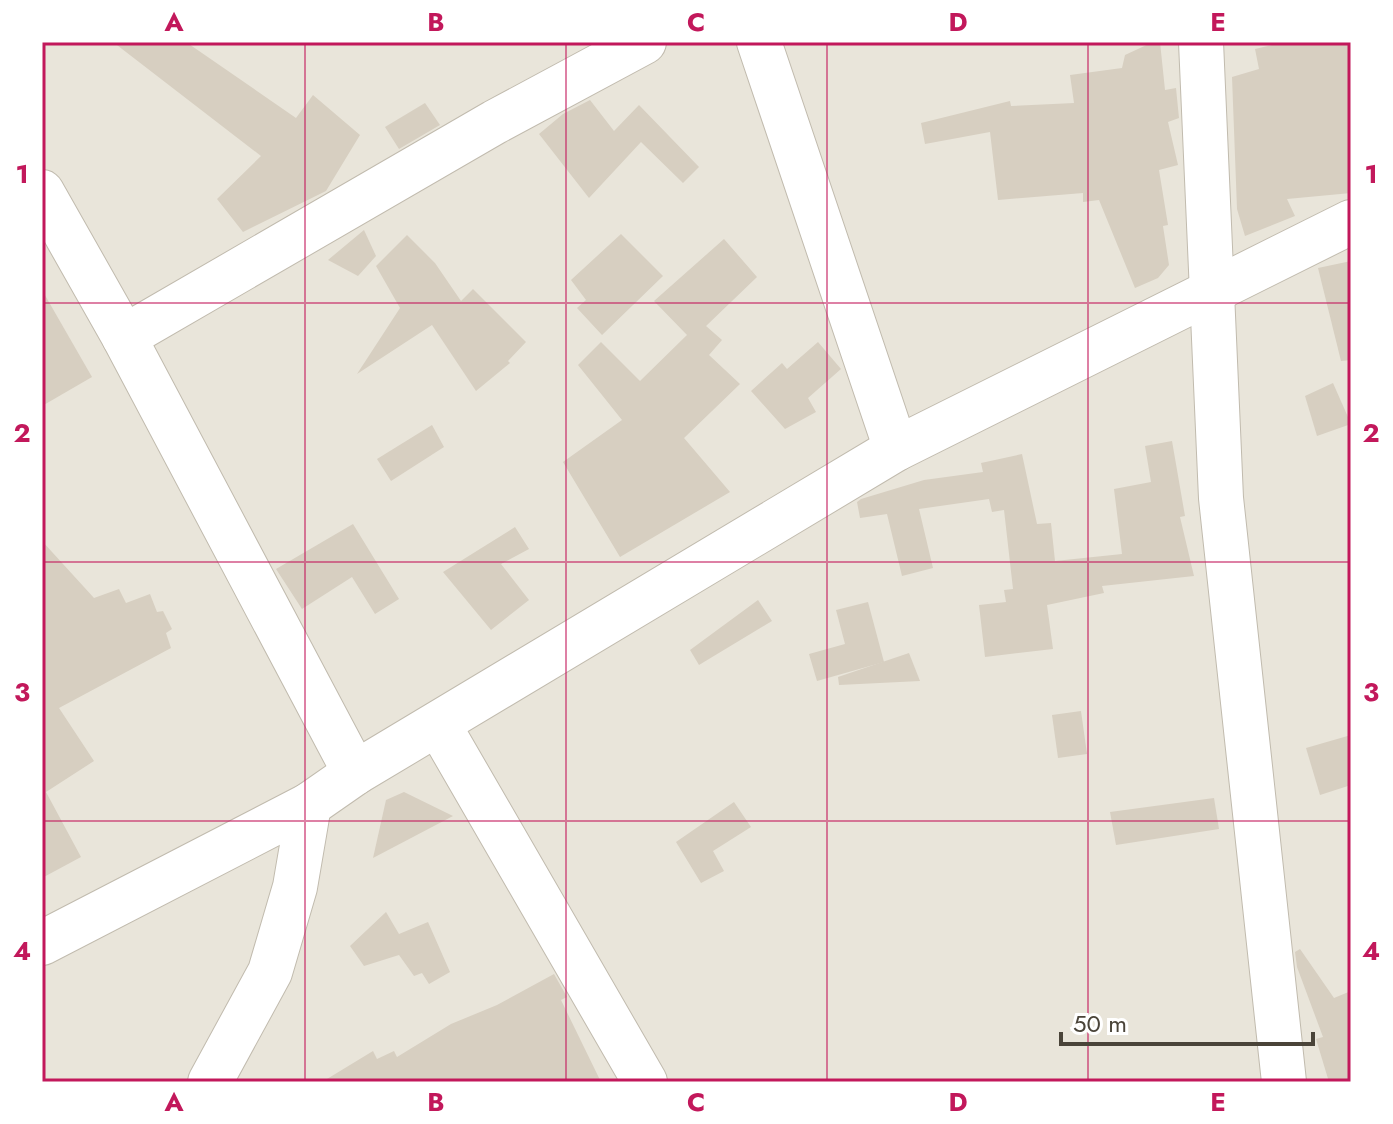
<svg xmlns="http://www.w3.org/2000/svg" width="1393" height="1124" font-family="Jost,sans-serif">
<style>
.residential{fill:#e9e5da}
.building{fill:#d7cfc1}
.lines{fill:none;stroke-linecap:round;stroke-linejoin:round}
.minor-casing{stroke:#c1bbae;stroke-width:46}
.minor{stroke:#fff;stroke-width:44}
.grid{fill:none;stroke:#c2185b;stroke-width:2;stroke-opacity:0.55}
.neatline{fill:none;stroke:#c2185b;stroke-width:3}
.grid-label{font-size:26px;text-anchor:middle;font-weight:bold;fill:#c2185b}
</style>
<rect width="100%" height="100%" fill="#f6f3ec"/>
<rect class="residential" x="42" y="42" width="1309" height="1040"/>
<g class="building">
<polygon points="113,42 186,42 296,118 313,95 360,135 326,191 243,232 217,199 261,156"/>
<polygon points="1153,42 1160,42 1165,90 1176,88 1179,118 1168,122 1178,165 1159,170 1168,225 1163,226 1169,265 1158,278 1135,288 1099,200 1083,202 1083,193 998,200 990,132 925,144 921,123 1010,101 1011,106 1074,103 1070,75 1122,68 1125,55"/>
<polygon points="1284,42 1351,42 1351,193 1287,199 1295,216 1245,236 1237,209 1232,77 1259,69 1255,49"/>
<polygon points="590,100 614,131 639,105 699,167 683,183 641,142 589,198 539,134 563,114"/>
<polygon points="425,103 440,125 399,149 385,127"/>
<polygon points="364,230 376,256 358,276 328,260"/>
<polygon points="621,234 663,276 602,335 577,308 586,300 571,280"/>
<polygon points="407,235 435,263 461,301 473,289 526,342 508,361 510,363 476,391 432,325 357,374 400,308 376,266"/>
<polygon points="724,239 757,277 706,326 722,340 709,355 740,384 684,438 730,492 620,557 563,462 622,420 578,365 601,342 640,381 687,335 654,301"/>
<polygon points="1351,261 1351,360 1341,361 1318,268"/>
<polygon points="42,290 92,377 42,406"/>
<polygon points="818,342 841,369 808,398 816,412 785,429 751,391 782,363 787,369"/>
<polygon points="1333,383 1351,424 1317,436 1305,396"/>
<polygon points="432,425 444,447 391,481 377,459"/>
<polygon points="1172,441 1185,516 1180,517 1194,576 1102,586 1104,593 1047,605 1053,649 985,657 979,605 1006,602 1004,590 1013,589 1004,510 992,512 989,499 919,509 933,568 902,576 887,514 860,518 857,502 861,499 924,480 983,472 981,463 1022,454 1037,524 1051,523 1055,561 1122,554 1114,489 1151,482 1145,446"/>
<polygon points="353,524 399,599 375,614 352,577 302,609 276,569"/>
<polygon points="515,527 529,549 501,564 529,600 491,630 443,572"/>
<polygon points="42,541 94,598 119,589 126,603 150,594 157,612 163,611 172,629 166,633 171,648 59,708 94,761 46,792 81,857 42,878"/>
<polygon points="758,600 772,621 699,665 690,650"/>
<polygon points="868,602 884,662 817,681 809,654 845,644 836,610"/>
<polygon points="909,653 920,681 839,685 838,677"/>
<polygon points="1081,711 1087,754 1058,758 1052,715"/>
<polygon points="1351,735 1351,785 1320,795 1306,748"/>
<polygon points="404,792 453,816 373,858 386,800"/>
<polygon points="1214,798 1219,829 1116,845 1110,812"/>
<polygon points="734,802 751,827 713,851 724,871 701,883 676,842"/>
<polygon points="386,912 399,934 428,922 450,972 429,984 422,973 414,976 399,955 364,966 350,946"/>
<polygon points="1300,949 1334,998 1351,991 1351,1082 1329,1082 1316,1039 1323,1037 1297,967 1295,952"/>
<polygon points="554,974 567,997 561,1000 601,1082 322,1082 373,1051 377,1059 394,1051 397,1057 451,1024 497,1005"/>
</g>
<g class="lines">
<g class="minor-casing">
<g id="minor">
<polyline points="759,42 896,449"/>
<polyline points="1201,42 1221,498 1284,1082"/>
<polyline points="42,192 124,337 355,773"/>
<polyline points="124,337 495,122 644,42"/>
<polyline points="438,724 645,1082"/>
<polyline points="42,943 309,805 355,773 896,449 1351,222"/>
<polyline points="210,1082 270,972 295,887 309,805"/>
</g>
</g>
<use href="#minor" class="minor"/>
</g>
<path class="grid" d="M 305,42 L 305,1082M 566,42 L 566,1082M 827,42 L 827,1082M 1088,42 L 1088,1082M 42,303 L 1351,303M 42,562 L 1351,562M 42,821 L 1351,821"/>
<rect width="1393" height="1124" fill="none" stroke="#ffffff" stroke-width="88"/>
<path d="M1061 1032v12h252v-12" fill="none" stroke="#4a4439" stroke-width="4"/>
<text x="1073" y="1032" font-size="24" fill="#4a4439" stroke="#ffffff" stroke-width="6" paint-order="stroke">50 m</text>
<rect x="44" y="44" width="1305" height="1036" class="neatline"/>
<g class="grid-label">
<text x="174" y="31">A</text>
<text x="436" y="31">B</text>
<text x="696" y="31">C</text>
<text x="958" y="31">D</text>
<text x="1218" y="31">E</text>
<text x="22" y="183">1</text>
<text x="1371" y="183">1</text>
<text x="22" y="442">2</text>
<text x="1371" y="442">2</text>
<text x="22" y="701">3</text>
<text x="1371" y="701">3</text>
<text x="22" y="960">4</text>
<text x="1371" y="960">4</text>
<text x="174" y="1111">A</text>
<text x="436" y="1111">B</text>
<text x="696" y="1111">C</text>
<text x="958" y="1111">D</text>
<text x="1218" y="1111">E</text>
</g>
</svg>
